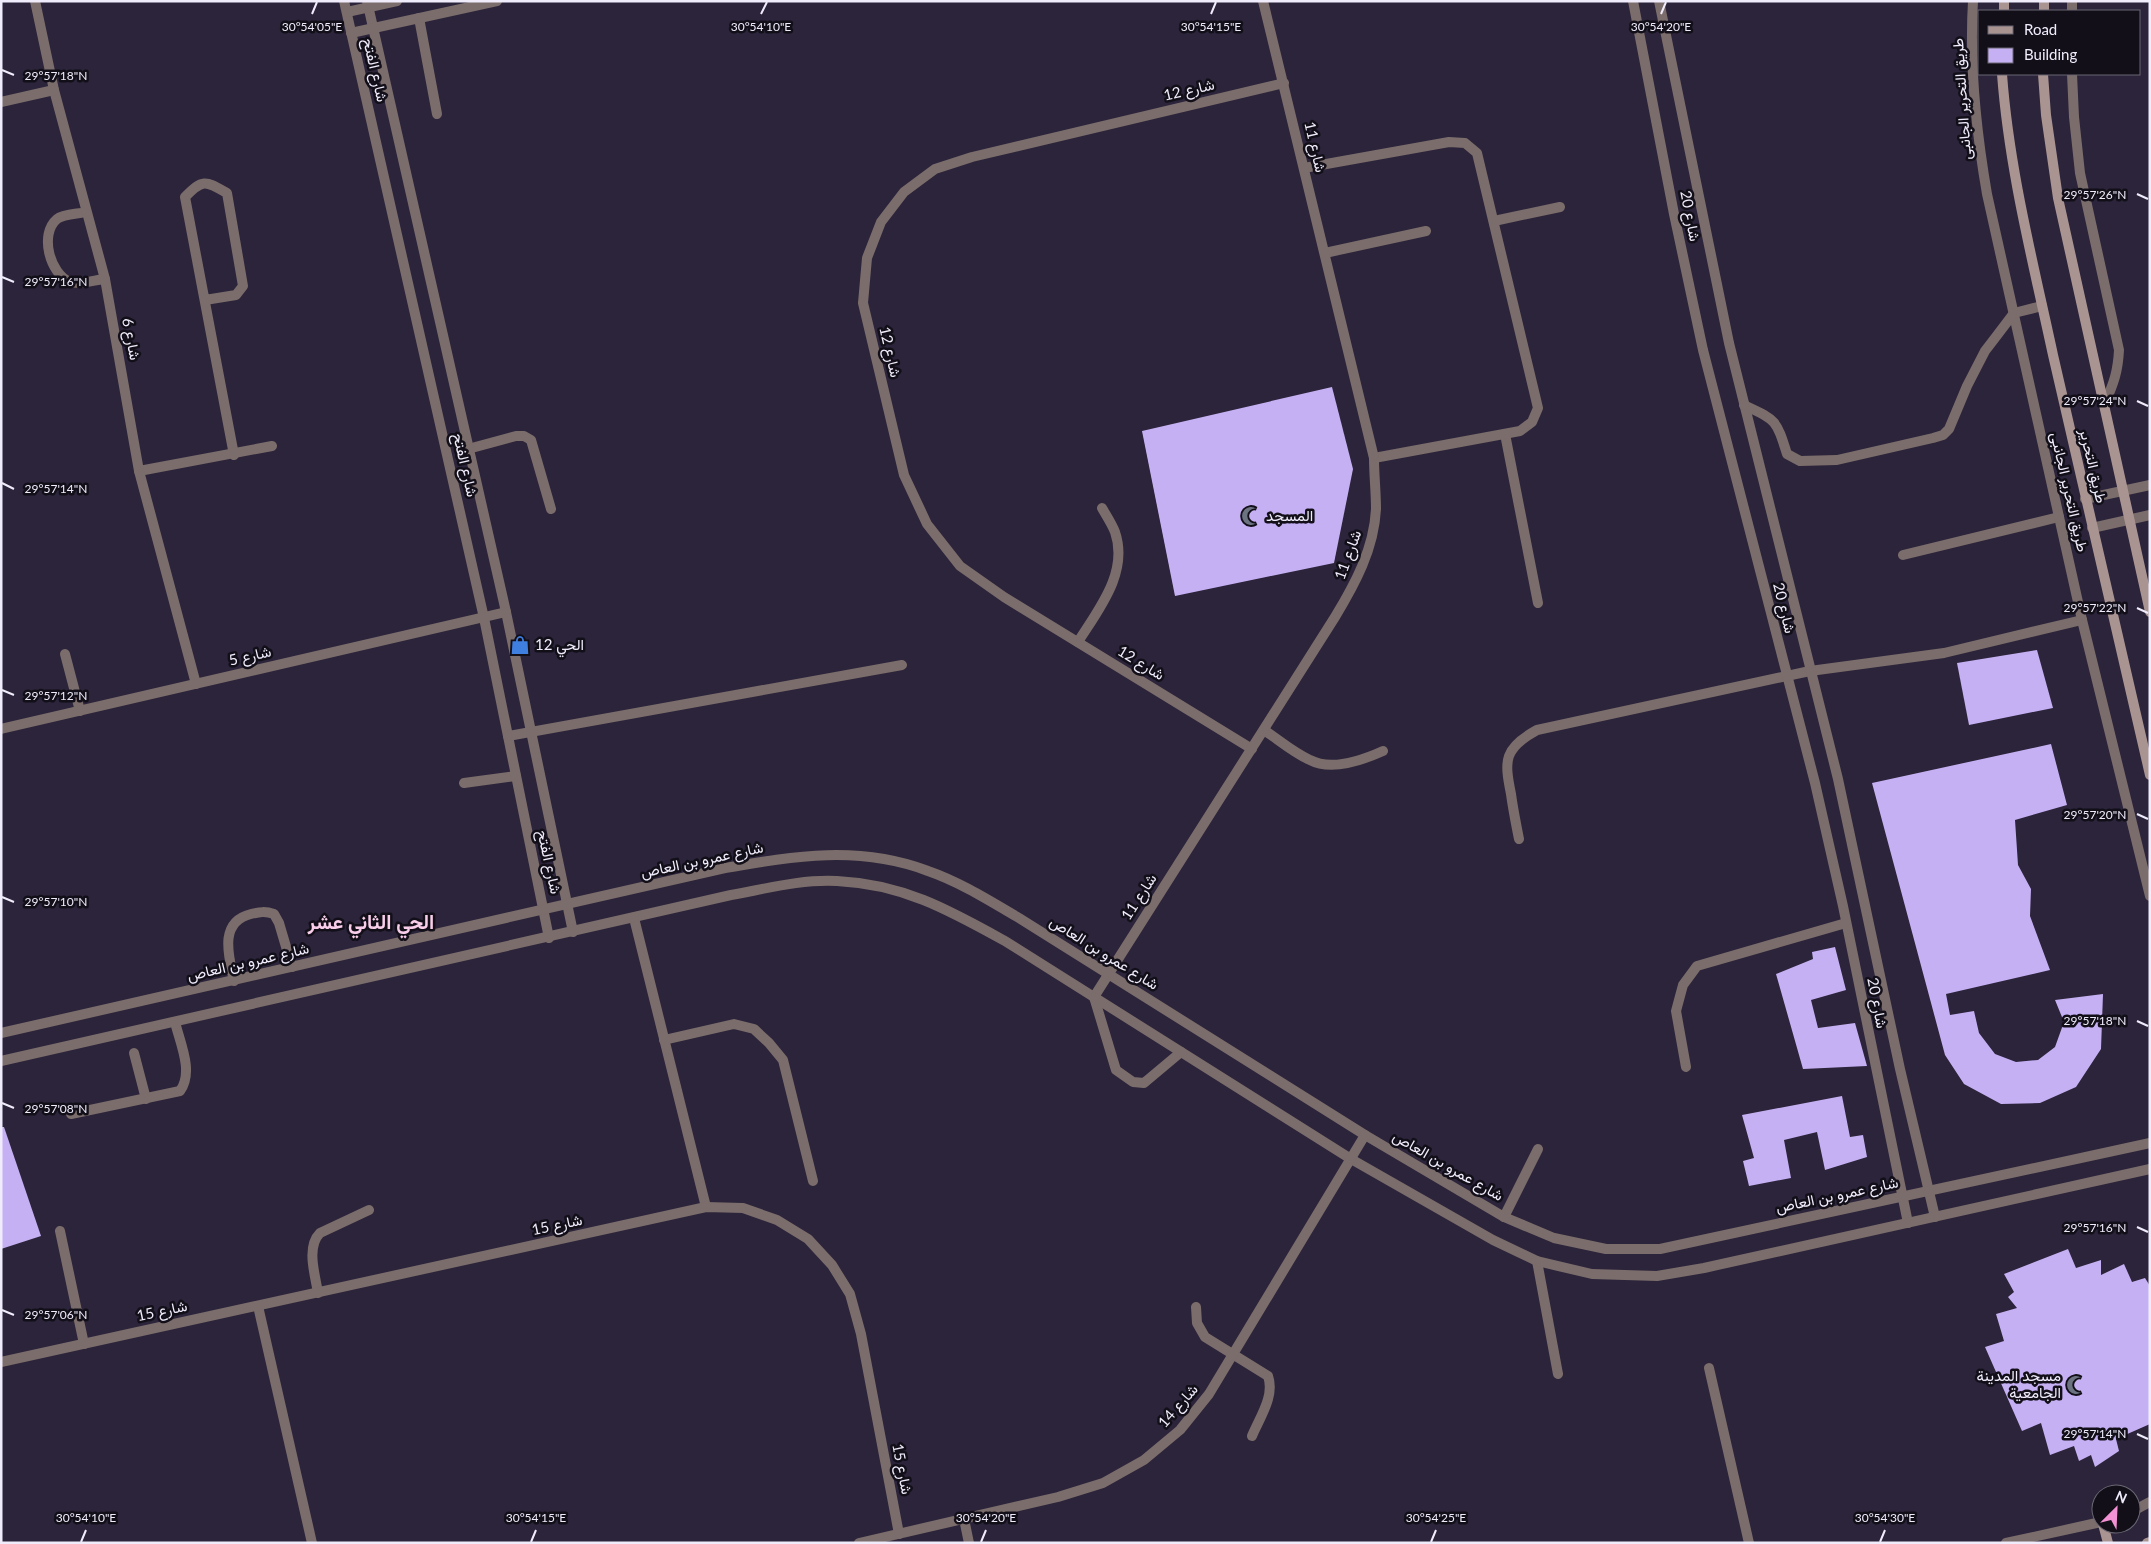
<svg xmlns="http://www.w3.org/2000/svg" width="2151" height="1544" font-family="Lato,Vazirmatn,sans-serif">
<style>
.building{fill:#c6b0f4}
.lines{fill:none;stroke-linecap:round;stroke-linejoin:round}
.lane{stroke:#7b6d6b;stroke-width:10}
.street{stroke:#7b6d6b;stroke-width:10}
.secondary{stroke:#aa9491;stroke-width:10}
.ticks{fill:none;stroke:#f0ecfb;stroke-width:2}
.labels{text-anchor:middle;stroke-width:5;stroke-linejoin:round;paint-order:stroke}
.street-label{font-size:15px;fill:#f0ecfb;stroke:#120f19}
.poi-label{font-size:15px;fill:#f0ecfb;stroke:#120f19;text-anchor:start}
.district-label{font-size:20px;font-weight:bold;fill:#f9ceea;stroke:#120f19}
.ticks-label{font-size:12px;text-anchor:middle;fill:#f0ecfb;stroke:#120f19;stroke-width:5;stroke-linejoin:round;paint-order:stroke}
</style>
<rect width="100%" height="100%" fill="#2b243a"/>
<g class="building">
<polygon points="1332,387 1353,469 1334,563 1175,596 1142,431"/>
<polygon points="2037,650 2053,708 1969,725 1957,663"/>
<polygon points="2051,744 2067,805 2015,820 2018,865 2031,889 2030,916 2050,970 1946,994 1950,1015 1974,1011 1979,1033 1995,1054 2016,1062 2038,1060 2055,1047 2064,1022 2055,1000 2103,994 2101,1049 2076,1087 2040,1103 2001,1104 1964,1084 1945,1055 1872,783"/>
<polygon points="1835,947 1846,990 1811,1000 1818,1028 1855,1023 1867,1066 1803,1069 1776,974 1813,959 1812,952"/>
<polygon points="1842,1096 1850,1137 1863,1135 1867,1157 1825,1170 1817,1132 1784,1140 1791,1178 1749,1186 1743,1161 1754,1158 1742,1115"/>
<polygon points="1,1127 4,1127 41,1236 1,1249"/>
<polygon points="2068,1249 2076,1268 2101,1260 2101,1275 2124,1264 2132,1282 2145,1278 2150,1286 2150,1424 2116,1439 2119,1451 2095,1467 2091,1455 2079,1461 2074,1446 2050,1455 2041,1423 2022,1431 1985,1347 2004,1341 1996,1314 2017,1308 2008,1297 2014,1292 2004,1274"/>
</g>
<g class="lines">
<g class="lane">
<polyline points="419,18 437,114"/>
<path d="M 86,212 C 78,214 63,214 57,219 C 39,234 50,274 70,282 C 79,285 95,280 105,279"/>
<polyline points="1494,221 1560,207"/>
<polyline points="1325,253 1426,231"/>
<path d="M 205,300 L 236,295 L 243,286 L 227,193 C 206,181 203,178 185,197 L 234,455"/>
<polyline points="1505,434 1538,603"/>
<polyline points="468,449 516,436 524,436 531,440 551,509"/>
<polyline points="139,471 272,446"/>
<polyline points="1903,555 2059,517"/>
<path d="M 1078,642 C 1098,610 1129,573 1115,532 C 1112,524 1106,515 1102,508"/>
<polyline points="65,654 80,711"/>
<path d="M 1264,730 C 1279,740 1294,753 1310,760 C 1331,771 1363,760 1383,751"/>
<polyline points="464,783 516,776"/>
<path d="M 1519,839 C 1516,824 1513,809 1511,794 C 1504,760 1504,748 1537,730 L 1810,671 L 1944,653 L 2082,620"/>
<path d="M 234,981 C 229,957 218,922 251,914 C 260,912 265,911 274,914 L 279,923 L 292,967"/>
<polyline points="1094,997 1116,1070 1133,1082 1144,1083 1181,1052"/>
<polyline points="664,1040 734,1024 754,1029 769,1043 783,1060 813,1181"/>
<polyline points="134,1053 146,1099"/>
<polyline points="1686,1067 1676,1011 1683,985 1697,966 1846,923"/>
<polyline points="1504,1217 1538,1149"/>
<polyline points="60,1231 84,1344"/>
<polyline points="1537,1261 1558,1374"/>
<path d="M 318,1293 C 315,1274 306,1247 320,1233 L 369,1210"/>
<path d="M 1196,1307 L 1197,1323 L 1205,1337 L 1268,1376 C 1275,1396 1260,1417 1252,1436"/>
<polyline points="964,1519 969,1543"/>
</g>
<g class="street">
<polyline points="35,1 54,90 105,279 139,471 196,684"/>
<polyline points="344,1 484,618 549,938"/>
<polyline points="367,1 506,612 573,932"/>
<polyline points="1633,1 1674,214 1703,350 1815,783 1843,906 1908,1223"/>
<polyline points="1659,1 1729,343 1838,779 1900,1069 1935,1217"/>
<path d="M 1973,1 C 1969,66 1976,130 1987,194 L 2082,620 L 2150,896"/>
<polyline points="2072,11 2072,1"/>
<polyline points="347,12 397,1"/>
<polyline points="351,33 497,1"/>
<path d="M 2072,74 L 2074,117 L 2080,173 L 2119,350 C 2118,370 2114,384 2105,402"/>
<polyline points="1,102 54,90"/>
<polyline points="1304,168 1449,142 1465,143 1477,153 1538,408 1532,422 1520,431 1374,458"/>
<path d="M 1744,405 C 1776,420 1776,419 1787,454 L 1800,461 L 1837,460 L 1933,438 L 1943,435 L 1949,429 L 1967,386 L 1985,351 L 1995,338 L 2014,313 L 2042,306"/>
<polyline points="2085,499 2150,485"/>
<polyline points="2092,528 2150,515"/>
<polyline points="1,729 506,612"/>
<polyline points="508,736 902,665"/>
<polyline points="1252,749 1004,597 960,566 927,524 904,475 863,303 867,258 881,222 904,192 935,169 972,157 1284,83"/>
<polyline points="634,918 706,1207"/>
<path d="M 1094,997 L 1335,617 C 1355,584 1374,549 1376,509 C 1376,492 1374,475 1374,458 L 1263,1"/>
<path d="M 1,1033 L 725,868 C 795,856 859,845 928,871 C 960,882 990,901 1019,918 L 1365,1135 L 1504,1217 L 1554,1238 L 1606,1249 L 1660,1249 L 2150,1143"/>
<path d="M 1,1061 L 731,895 C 765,889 802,879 837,881 C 903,884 949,910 1005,941 L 1351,1159 L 1493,1240 L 1537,1261 L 1592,1274 L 1657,1276 L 1704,1268 L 2150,1169"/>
<path d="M 71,1114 L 180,1091 C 194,1072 180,1043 175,1022"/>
<polyline points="258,1306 312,1543"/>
<polyline points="1,1362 706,1207 743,1208 777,1220 808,1239 832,1265 850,1294 861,1334 899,1534"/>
<polyline points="1709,1368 1749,1543"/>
<polyline points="2131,1512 2150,1502"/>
<polyline points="859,1543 1058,1497 1103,1483 1144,1460 1180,1430 1209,1394 1365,1135"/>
<polyline points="2006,1543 2101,1522"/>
</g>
<g class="secondary">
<polyline points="2004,11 2004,1"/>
<polyline points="2044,11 2044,1"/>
<path d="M 2002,74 C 2009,169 2033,262 2053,355 C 2084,495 2117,635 2150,775"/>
<polyline points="2043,74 2046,115 2058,198 2150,612"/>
<polyline points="2103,1524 2108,1543"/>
<polyline points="2147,1543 2150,1542"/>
</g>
</g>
<path class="ticks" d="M 312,14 L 317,2M 761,14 L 767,2M 1211,14 L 1216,2M 1661,14 L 1666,2M 2,70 L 14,75M 2137,194 L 2148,199M 2,277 L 14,282M 2137,401 L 2148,406M 2,483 L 14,489M 2137,608 L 2148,613M 2,690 L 14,695M 2137,814 L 2148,819M 2,897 L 14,902M 2137,1021 L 2148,1026M 2,1103 L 14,1108M 2137,1227 L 2148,1232M 2,1310 L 14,1315M 2137,1434 L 2148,1439M 81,1542 L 86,1530M 531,1542 L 536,1530M 981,1542 L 986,1530M 1431,1542 L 1436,1530M 1880,1542 L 1885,1530"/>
<defs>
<g id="mosque-bare" transform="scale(1.5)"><path d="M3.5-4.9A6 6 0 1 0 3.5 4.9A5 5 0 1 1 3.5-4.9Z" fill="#6b7280" stroke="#120f19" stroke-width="2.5" paint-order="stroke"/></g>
<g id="shop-bare" transform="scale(1.5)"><path d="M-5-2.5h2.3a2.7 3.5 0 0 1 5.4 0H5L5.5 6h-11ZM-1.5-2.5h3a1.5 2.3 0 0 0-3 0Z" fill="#3f7fe0" stroke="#120f19" stroke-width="2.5" paint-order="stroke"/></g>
</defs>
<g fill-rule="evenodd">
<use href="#mosque-bare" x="1251" y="516"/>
<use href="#shop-bare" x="520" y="645"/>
<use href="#mosque-bare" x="2076" y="1385"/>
</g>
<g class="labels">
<g class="street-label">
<text transform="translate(375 70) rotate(77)" y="5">شارع الفتح</text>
<text transform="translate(1189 90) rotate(-13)" y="5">شارع 12</text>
<text transform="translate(1962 99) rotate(-94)" y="5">طريق التحرير الجانبى</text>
<text transform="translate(1315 147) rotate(77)" y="5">شارع 11</text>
<text transform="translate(1690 216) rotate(79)" y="5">شارع 20</text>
<text transform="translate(131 339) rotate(79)" y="5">شارع 6</text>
<text transform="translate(890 352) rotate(77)" y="5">شارع 12</text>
<text transform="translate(465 465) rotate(77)" y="5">شارع الفتح</text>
<text transform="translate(2093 466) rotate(77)" y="5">طريق التحرير</text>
<text transform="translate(2069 492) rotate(77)" y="5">طريق التحرير الجانبى</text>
<text transform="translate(1348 555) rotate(-70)" y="5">شارع 11</text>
<text transform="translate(1784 608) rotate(76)" y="5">شارع 20</text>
<text transform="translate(250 656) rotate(-13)" y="5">شارع 5</text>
<text transform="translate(1141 663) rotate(31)" y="5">شارع 12</text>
<text transform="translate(702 860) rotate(-12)" y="5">شارع عمرو بن العاص</text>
<text transform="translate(549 862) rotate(78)" y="5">شارع الفتح</text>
<text transform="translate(1139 897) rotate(-57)" y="5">شارع 11</text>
<text transform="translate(1104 953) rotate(32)" y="5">شارع عمرو بن العاص</text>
<text transform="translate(248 962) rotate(-13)" y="5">شارع عمرو بن العاص</text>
<text transform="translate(1877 1003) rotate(79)" y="5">شارع 20</text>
<text transform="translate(1448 1166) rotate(30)" y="5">شارع عمرو بن العاص</text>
<text transform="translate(1837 1195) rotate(-12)" y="5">شارع عمرو بن العاص</text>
<text transform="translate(557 1225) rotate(-12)" y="5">شارع 15</text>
<text transform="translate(162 1311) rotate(-12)" y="5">شارع 15</text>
<text transform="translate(1178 1406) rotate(-49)" y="5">شارع 14</text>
<text transform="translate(902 1469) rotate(79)" y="5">شارع 15</text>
</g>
<g class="poi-label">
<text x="1266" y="521">المسجد</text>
<text x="535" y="650">الحي 12</text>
<text x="2061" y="1381" text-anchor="end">مسجد المدينة<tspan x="2061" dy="17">الجامعية</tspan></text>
</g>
<g class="district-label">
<text x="371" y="929">الحي الثاني عشر</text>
</g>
</g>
<g class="ticks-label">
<text x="761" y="31">30°54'10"E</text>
<text x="1211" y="31">30°54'15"E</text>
<text x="1661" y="31">30°54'20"E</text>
<text x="312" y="31">30°54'05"E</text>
<text x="56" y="80">29°57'18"N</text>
<text x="2095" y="199">29°57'26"N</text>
<text x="56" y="286">29°57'16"N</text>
<text x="2095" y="405">29°57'24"N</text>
<text x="56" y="493">29°57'14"N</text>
<text x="2095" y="612">29°57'22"N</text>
<text x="56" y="700">29°57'12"N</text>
<text x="2095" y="819">29°57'20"N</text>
<text x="56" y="906">29°57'10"N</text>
<text x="2095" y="1025">29°57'18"N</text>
<text x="56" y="1113">29°57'08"N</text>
<text x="2095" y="1232">29°57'16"N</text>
<text x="56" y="1319">29°57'06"N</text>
<text x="2095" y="1438">29°57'14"N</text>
<text x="86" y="1522">30°54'10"E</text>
<text x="536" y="1522">30°54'15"E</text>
<text x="986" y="1522">30°54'20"E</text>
<text x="1436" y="1522">30°54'25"E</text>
<text x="1885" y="1522">30°54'30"E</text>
</g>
<rect width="2151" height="1544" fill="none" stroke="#f0ecfb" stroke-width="5"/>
<rect x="1978" y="10" width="162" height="65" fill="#120f19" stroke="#6b6773"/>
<rect x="1988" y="26" width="25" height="8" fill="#aa9491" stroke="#6b6773"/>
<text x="2024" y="35" font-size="15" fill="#f0ecfb">Road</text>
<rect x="1988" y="48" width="25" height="15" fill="#c6b0f4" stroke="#6b6773"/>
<text x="2024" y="60" font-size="15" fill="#f0ecfb">Building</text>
<g transform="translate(2116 1509) rotate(24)"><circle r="24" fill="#120f19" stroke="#6b6773"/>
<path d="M0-4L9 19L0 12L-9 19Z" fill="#f491d4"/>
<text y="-8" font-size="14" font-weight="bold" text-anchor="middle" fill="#f0ecfb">N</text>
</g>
</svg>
